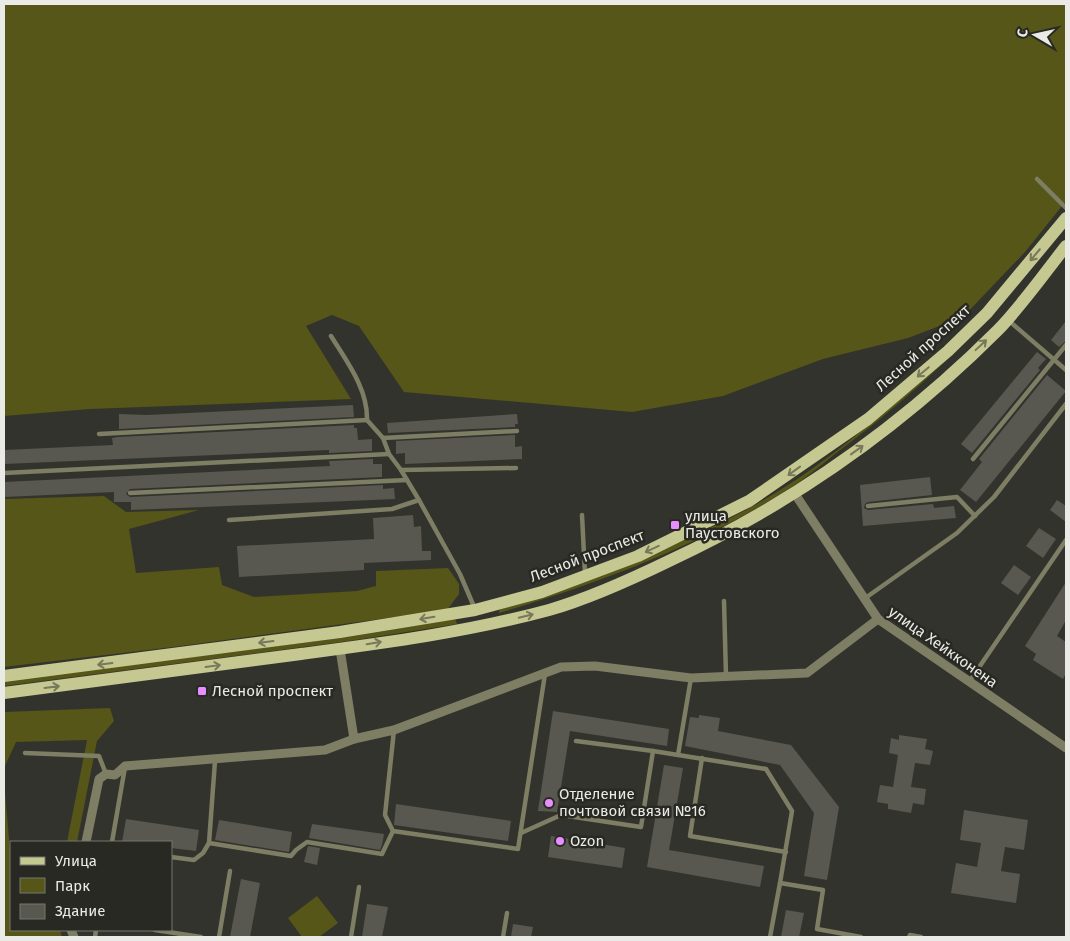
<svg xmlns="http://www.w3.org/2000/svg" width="1070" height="941" font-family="'Fira Sans',sans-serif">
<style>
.green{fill:#555617}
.building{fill:#585851}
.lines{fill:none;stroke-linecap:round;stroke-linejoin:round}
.lane{stroke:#7d7e64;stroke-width:4.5}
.street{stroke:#7d7e64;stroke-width:9}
.primary{stroke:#c6c892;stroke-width:12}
.oneway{stroke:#78785a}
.poi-dot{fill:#e98efe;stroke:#292923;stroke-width:2}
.labels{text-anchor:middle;stroke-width:5;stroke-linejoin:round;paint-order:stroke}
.street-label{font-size:15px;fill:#eaeae6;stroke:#292923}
.poi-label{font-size:15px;fill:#eaeae6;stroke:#292923;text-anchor:start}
</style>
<rect width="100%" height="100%" fill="#33332d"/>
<g class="green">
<polygon points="4,4 1066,4 1066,201 1025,252 963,317 908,338 823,359 723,396 632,412 404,392 359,326 332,315 306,326 351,399 90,409 4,416"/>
<path d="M 998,308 C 948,362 894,410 835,454 C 820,466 806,478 790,488 C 701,545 600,583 499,613 L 499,610 C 582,580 666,552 744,511 C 840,460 919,381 998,308 Z"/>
<polygon points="104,496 126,512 199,510 129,529 136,573 219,567 222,585 254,597 357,591 376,586 376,571 448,568 459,584 459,594 447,610 173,647 4,667 4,499"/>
<polygon points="455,619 457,624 349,641 4,686 4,681 348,637"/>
<polygon points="110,708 114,721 97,741 77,842 67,842 87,740 16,742 4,768 4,712"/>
<polygon points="4,781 11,862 11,930 60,930 62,937 4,937"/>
<polygon points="317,896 338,923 319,937 302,937 288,918"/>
</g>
<g class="building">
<polygon points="1066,321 1066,341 1059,347 1051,340"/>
<polygon points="1037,352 1046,359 1038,368 1040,370 972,453 961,444"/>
<polygon points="1047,375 1066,391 976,502 960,490 982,462 979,459"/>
<polygon points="353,405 354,417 119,429 119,414 147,415"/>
<polygon points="517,414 518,424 515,424 515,427 388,433 387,423"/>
<polygon points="354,425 354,428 357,428 358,440 372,439 372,451 329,453 329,450 4,464 4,450 113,445 112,438 118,437"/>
<polygon points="515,435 515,447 522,446 522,459 405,464 405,453 396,454 396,441"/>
<polygon points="373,459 373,464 382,464 382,477 130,489 126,494 130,497 383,485 383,489 394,488 395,499 131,510 131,502 114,502 114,492 4,497 4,482 330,466 329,461"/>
<polygon points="930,477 932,495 868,502 865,504 864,508 868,510 933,504 934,508 954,506 956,518 863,526 860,485"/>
<polygon points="1057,500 1066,506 1066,522 1050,510"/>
<polygon points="413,515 414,527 421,526 422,551 431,551 431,560 364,563 364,570 239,577 237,546 374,539 373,518"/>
<polygon points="1039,528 1056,539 1043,558 1026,546"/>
<polygon points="1014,565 1031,577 1018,595 1001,583"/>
<polygon points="1066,582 1066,620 1057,636 1066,642 1066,673 1063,679 1033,660 1036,654 1025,646"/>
<polygon points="553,711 669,729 667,746 570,731 557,812 538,811"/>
<polygon points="699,715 720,718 718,731 791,745 839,807 827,880 804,876 814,813 780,765 685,746 690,717 699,718"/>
<polygon points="899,735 927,739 925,749 933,751 930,765 915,763 911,787 926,789 924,805 913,803 911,813 888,809 888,804 877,802 880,785 893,787 898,755 889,753 891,738 899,740"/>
<polygon points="664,765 683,768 669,850 764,866 760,887 647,867"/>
<polygon points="396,804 511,821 508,841 394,825"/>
<polygon points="964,810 1028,820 1024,850 1005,847 1001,871 1020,874 1016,903 951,893 956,863 977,867 981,843 960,840"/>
<polygon points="126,819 199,830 196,851 171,848 171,842 122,842"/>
<polygon points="219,820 292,832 289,852 215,840"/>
<polygon points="312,824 384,834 382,845 380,850 309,838"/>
<polygon points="551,836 625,848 622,868 548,857"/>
<polygon points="308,846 320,848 317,865 304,862"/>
<polygon points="241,879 260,883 250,937 230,937"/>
<polygon points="367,904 388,907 382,937 362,937"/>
<polygon points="786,910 804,913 799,937 781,937"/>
<polygon points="513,924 533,927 531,937 511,937"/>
</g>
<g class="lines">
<g class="lane">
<polyline points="1037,179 1066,208"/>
<polyline points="1008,320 1066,370"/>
<path d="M 331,336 C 347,362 368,389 367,420 L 383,438 L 389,454 L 401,470 L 419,500 L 460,574 L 475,609"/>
<polyline points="99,434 367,420"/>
<polyline points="383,438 517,431"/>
<polyline points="973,459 1066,345"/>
<polyline points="401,470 516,468"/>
<polyline points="4,473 389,454"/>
<polyline points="130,493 407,480"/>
<polyline points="868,506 957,497 975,516"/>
<polyline points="582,515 585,574"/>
<polyline points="229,520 392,509 419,500"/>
<polyline points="864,599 957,533 994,497 1066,404"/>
<polyline points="724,601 726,676"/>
<polyline points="969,682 1066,540"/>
<polyline points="394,730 385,815 393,831 518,849 545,674"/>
<polyline points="576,741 653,751 766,769 792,811 780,883 823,890 817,929 861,937"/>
<polyline points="25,753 99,756 106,774"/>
<polyline points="678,755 691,678"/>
<polyline points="702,758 690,836 786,852"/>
<polyline points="521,833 561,815 641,827 653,751"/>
<polyline points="112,842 125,767"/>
<polyline points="209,843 215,761"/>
<polyline points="171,857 194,860 203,853 209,843 291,856 296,850 307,842 382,854 393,831"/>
<polyline points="155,930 201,937"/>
<polyline points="95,937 96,930"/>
<polyline points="219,937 230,871"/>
<polyline points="351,937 359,887"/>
<polyline points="503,937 507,913"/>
<polyline points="770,937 780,883"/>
<polyline points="909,937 910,935 921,937"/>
</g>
<g class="street">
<polyline points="795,494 878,619 1066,748"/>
<polyline points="340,649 354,739"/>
<polyline points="86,842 99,779 106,774 115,775 125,766 325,750 354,739 394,730 561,667 595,666 691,678 807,673 878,619"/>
<polyline points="71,930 74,937"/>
</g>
<g class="primary">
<polyline points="4,676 340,632 475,610 542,592 638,556 749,501 868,419 948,351 987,313 1066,218"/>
<path d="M 4,693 C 103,680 202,667 301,654 C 384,643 468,632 549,610 C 591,598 632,579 671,560 C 793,503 903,425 998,330 C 1023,304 1044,274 1066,246"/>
</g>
</g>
<defs><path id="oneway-shaft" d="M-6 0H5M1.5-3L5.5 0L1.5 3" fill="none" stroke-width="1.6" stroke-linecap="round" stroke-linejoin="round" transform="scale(1.25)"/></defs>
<g class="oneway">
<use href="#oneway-shaft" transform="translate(1035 255) rotate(130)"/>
<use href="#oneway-shaft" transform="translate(981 345) rotate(-43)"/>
<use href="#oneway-shaft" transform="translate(923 372) rotate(140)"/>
<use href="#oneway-shaft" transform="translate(857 450) rotate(-36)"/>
<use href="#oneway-shaft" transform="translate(794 471) rotate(144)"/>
<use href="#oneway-shaft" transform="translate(652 549) rotate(155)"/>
<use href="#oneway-shaft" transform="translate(526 616) rotate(-14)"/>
<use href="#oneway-shaft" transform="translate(427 618) rotate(171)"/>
<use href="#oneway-shaft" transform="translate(266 642) rotate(173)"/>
<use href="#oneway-shaft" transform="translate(374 643) rotate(-9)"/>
<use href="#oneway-shaft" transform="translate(105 664) rotate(173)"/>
<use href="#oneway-shaft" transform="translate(213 666) rotate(-8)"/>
<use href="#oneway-shaft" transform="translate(52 687) rotate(-7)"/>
</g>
<g class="poi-dot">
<rect x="670" y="520" width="10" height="10" rx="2.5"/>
<rect x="197" y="686" width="10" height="10" rx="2.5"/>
<circle cx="549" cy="803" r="5"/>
<circle cx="560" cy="841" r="5"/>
</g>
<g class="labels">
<g class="street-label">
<text transform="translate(923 348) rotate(-42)" y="5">Лесной проспект</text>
<text transform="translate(587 556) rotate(-21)" y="5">Лесной проспект</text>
<text transform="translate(943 647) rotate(35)" y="5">улица Хейкконена</text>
</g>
<g class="poi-label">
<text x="685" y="521">улица<tspan x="685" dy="17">Паустовского</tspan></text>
<text x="212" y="696">Лесной проспект</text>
<text x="559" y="799">Отделение<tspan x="559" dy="17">почтовой связи №16</tspan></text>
<text x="570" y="846">Ozon</text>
</g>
</g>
<rect width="1070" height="941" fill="none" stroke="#eaeae6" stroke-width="10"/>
<rect x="10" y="841" width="162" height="90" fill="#292923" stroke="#767671"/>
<rect x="20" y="857" width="25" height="8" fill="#c6c892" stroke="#767671"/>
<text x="55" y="866" font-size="15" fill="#eaeae6">Улица</text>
<rect x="20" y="878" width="25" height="15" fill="#555617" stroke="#767671"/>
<text x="55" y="891" font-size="15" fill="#eaeae6">Парк</text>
<rect x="20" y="904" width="25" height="15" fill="#585851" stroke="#767671"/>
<text x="55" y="916" font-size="15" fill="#eaeae6">Здание</text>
<g transform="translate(1035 35) rotate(279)" stroke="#292923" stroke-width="4" paint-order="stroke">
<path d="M0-4L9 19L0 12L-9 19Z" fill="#eaeae6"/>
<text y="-8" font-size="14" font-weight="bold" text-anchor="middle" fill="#eaeae6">С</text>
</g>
</svg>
